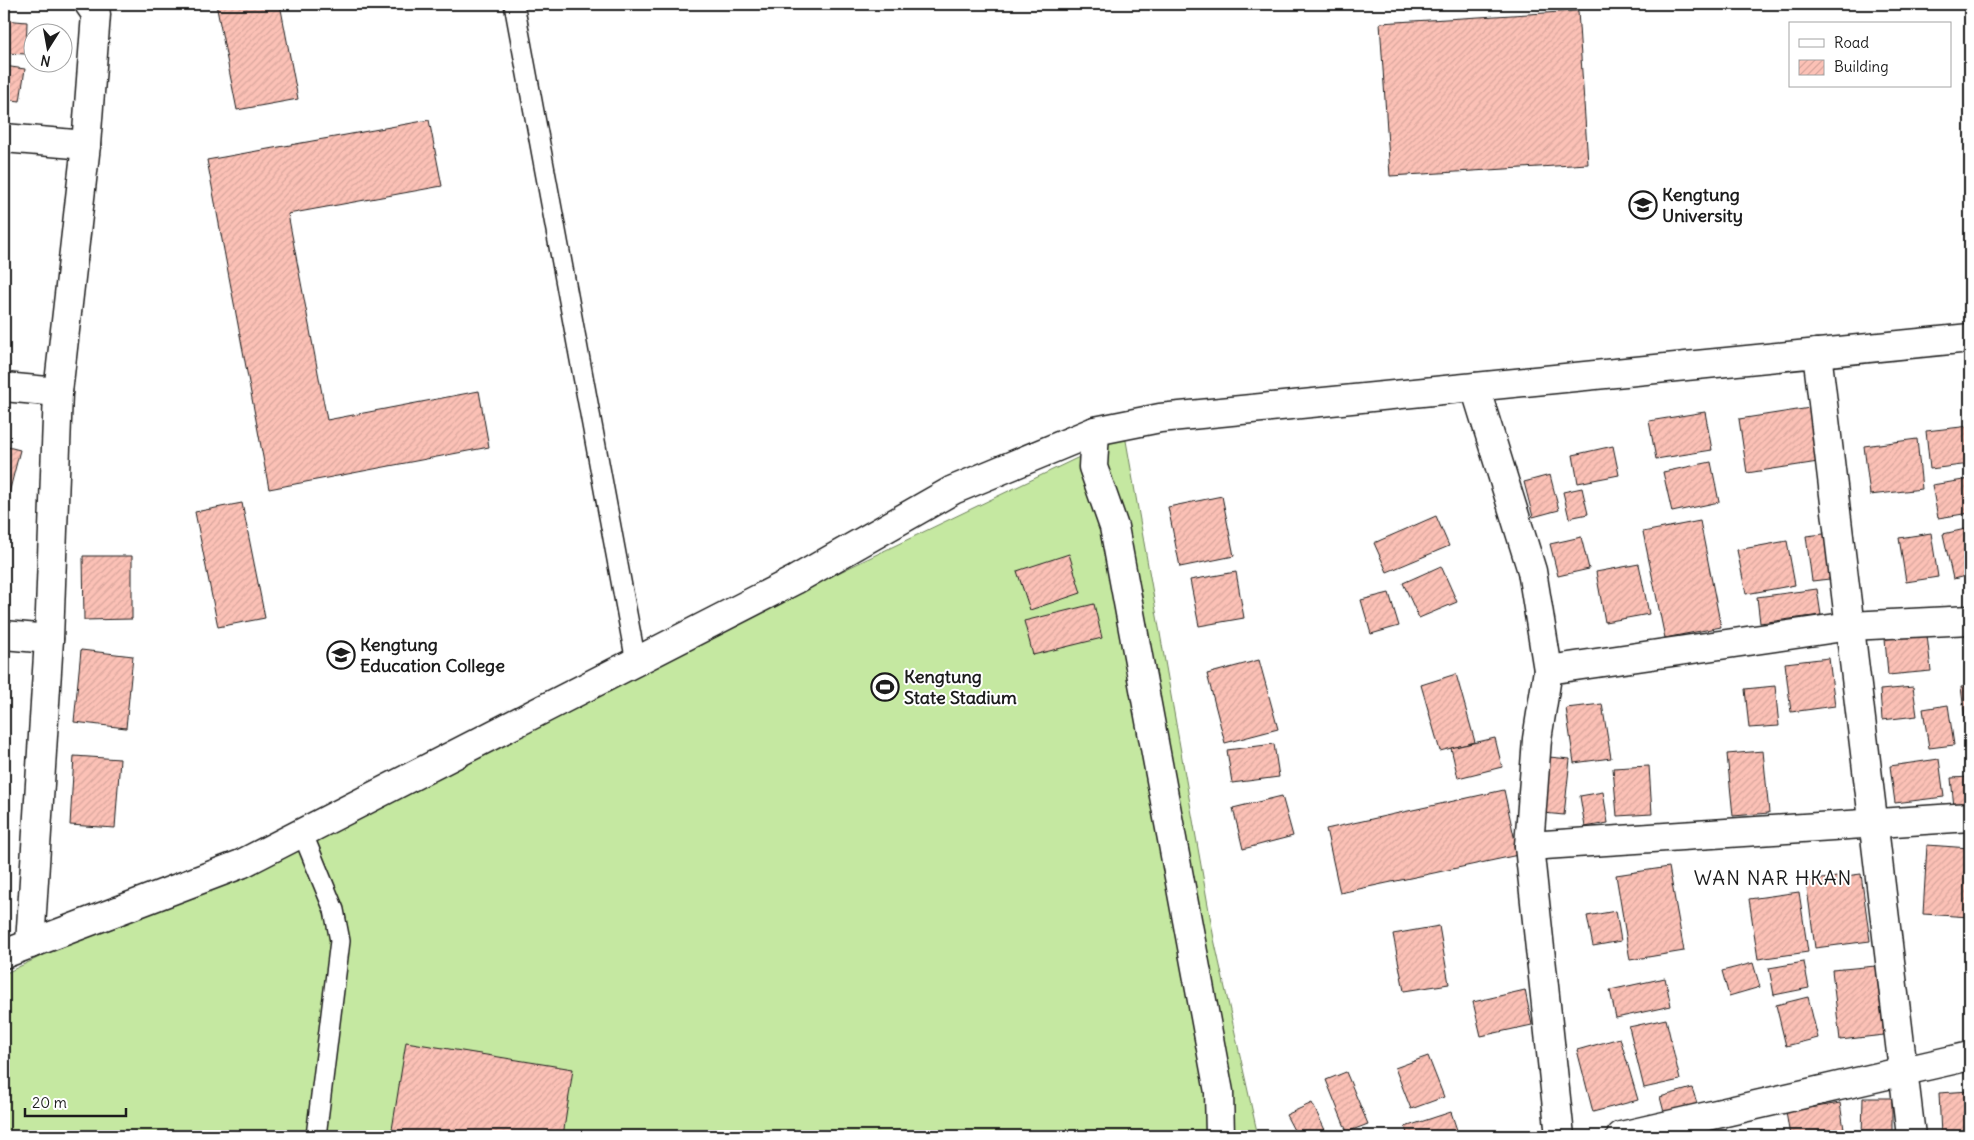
<svg xmlns="http://www.w3.org/2000/svg" width="1974" height="1140" font-family="Delius,sans-serif">
<style>
.pitch{fill:#c5e8a1;stroke:#70825e}
.building{fill:url(#building-hatch);stroke:#1c1c1c}
.lines{fill:none;stroke-linecap:round;stroke-linejoin:round}
.service-casing{stroke:#1c1c1c;stroke-width:22}
.minor-casing{stroke:#1c1c1c;stroke-width:31}
.trunk-casing{stroke:#1c1c1c;stroke-width:31}
.service{stroke:#fff;stroke-width:19}
.minor{stroke:#fff;stroke-width:28}
.trunk{stroke:#fff;stroke-width:28}
.labels{text-anchor:middle;stroke-width:4;stroke-linejoin:round;paint-order:stroke}
.poi-label{font-size:18px;font-weight:bold;fill:#1c1c1c;stroke:#fff;text-anchor:start}
.quarter-label{font-size:20px;letter-spacing:1px;fill:#1c1c1c;stroke:#fff}
</style>
<defs>
<pattern id="building-hatch" width="6" height="6" patternUnits="userSpaceOnUse" patternTransform="scale(1.25)"><rect width="6" height="6" fill="#fcc1b6"/><path d="M-1 1l2-2M0 6l6-6M5 7l2-2" fill="none" stroke="#d7a59c"/></pattern>
</defs>
<rect width="100%" height="100%" fill="#fff"/>
<filter id="ink" filterUnits="userSpaceOnUse"><feTurbulence type="fractalNoise" baseFrequency=".02" numOctaves="2"/><feDisplacementMap in="SourceGraphic" scale="10" xChannelSelector="R" yChannelSelector="G"/><feConvolveMatrix kernelMatrix="1 2 1 2 8 2 1 2 1" color-interpolation-filters="sRGB"/></filter>
<g filter="url(#ink)">
<polygon class="pitch" points="1125,435 1214,939 1258,1136 4,1136 4,974"/>
<g class="building">
<polygon points="216,4 280,4 298,99 237,110"/>
<polygon points="1578,11 1588,164 1390,176 1380,23"/>
<polygon points="4,20 27,22 26,54 4,53"/>
<polygon points="4,66 25,69 20,101 4,99"/>
<polygon points="429,120 442,186 288,214 327,420 479,391 489,447 269,489 207,160"/>
<polygon points="1810,408 1818,462 1747,473 1739,419"/>
<polygon points="1705,412 1712,450 1656,459 1649,421"/>
<polygon points="1970,426 1970,464 1930,469 1926,431"/>
<polygon points="1917,439 1922,489 1870,495 1864,446"/>
<polygon points="4,446 20,450 6,505 4,504"/>
<polygon points="1613,446 1619,475 1578,483 1573,455"/>
<polygon points="1711,462 1719,502 1672,512 1663,472"/>
<polygon points="1550,475 1559,510 1533,517 1524,482"/>
<polygon points="1970,479 1970,513 1938,518 1932,485"/>
<polygon points="1582,488 1588,514 1569,518 1563,492"/>
<polygon points="1222,496 1234,556 1180,567 1168,507"/>
<polygon points="242,503 265,618 218,627 195,512"/>
<polygon points="1436,516 1449,546 1387,572 1374,543"/>
<polygon points="1700,521 1721,627 1665,638 1643,532"/>
<polygon points="1970,528 1970,575 1953,579 1943,534"/>
<polygon points="1832,533 1838,578 1812,581 1806,536"/>
<polygon points="1931,533 1938,577 1906,582 1899,538"/>
<polygon points="1581,537 1589,569 1558,576 1550,544"/>
<polygon points="1787,541 1795,585 1746,594 1737,550"/>
<polygon points="1069,554 1081,593 1030,610 1017,571"/>
<polygon points="83,556 132,556 132,619 84,620"/>
<polygon points="1639,564 1649,614 1605,622 1596,572"/>
<polygon points="1441,566 1457,602 1419,618 1403,583"/>
<polygon points="1236,572 1244,618 1199,626 1190,580"/>
<polygon points="1817,589 1821,615 1760,623 1757,597"/>
<polygon points="1389,593 1399,626 1371,634 1361,600"/>
<polygon points="1094,604 1102,638 1033,655 1024,621"/>
<polygon points="1927,635 1931,671 1888,675 1885,639"/>
<polygon points="81,650 133,656 126,728 74,722"/>
<polygon points="1829,658 1835,706 1791,712 1785,663"/>
<polygon points="1259,660 1278,729 1225,743 1207,674"/>
<polygon points="1456,674 1475,742 1440,751 1421,685"/>
<polygon points="1775,686 1779,726 1749,728 1745,689"/>
<polygon points="1970,686 1970,758 1961,687"/>
<polygon points="1913,687 1917,716 1882,720 1880,690"/>
<polygon points="1602,704 1611,758 1574,763 1566,708"/>
<polygon points="1948,705 1954,745 1929,748 1923,709"/>
<polygon points="1495,738 1502,767 1458,778 1451,748"/>
<polygon points="1274,744 1279,777 1232,783 1227,750"/>
<polygon points="1763,751 1769,813 1733,816 1727,754"/>
<polygon points="74,756 120,759 115,828 70,825"/>
<polygon points="1549,757 1570,759 1564,815 1543,813"/>
<polygon points="1939,759 1944,797 1895,803 1890,766"/>
<polygon points="1649,766 1652,814 1617,816 1613,768"/>
<polygon points="1970,777 1970,806 1954,807 1951,778"/>
<polygon points="1504,790 1518,855 1340,893 1326,829"/>
<polygon points="1603,792 1608,823 1585,827 1580,796"/>
<polygon points="1282,796 1293,836 1243,849 1233,808"/>
<polygon points="1927,845 1970,848 1970,917 1923,914"/>
<polygon points="1669,867 1684,951 1630,960 1616,875"/>
<polygon points="1861,874 1870,941 1815,948 1806,881"/>
<polygon points="1799,892 1808,952 1758,959 1749,899"/>
<polygon points="1616,911 1621,941 1593,946 1587,916"/>
<polygon points="1439,926 1449,984 1404,991 1393,934"/>
<polygon points="1804,962 1809,988 1774,995 1769,968"/>
<polygon points="1753,963 1760,987 1729,996 1722,971"/>
<polygon points="1876,966 1884,1035 1840,1040 1832,970"/>
<polygon points="1665,978 1671,1006 1616,1018 1610,990"/>
<polygon points="1525,990 1532,1025 1481,1036 1473,1002"/>
<polygon points="1808,997 1818,1038 1786,1046 1776,1005"/>
<polygon points="1666,1019 1680,1080 1644,1088 1629,1027"/>
<polygon points="1620,1038 1638,1100 1593,1112 1577,1050"/>
<polygon points="406,1042 573,1069 563,1136 391,1136"/>
<polygon points="1428,1056 1444,1097 1411,1109 1395,1068"/>
<polygon points="1346,1072 1368,1124 1347,1132 1326,1080"/>
<polygon points="1692,1088 1698,1106 1665,1116 1660,1097"/>
<polygon points="1970,1091 1970,1136 1941,1136 1939,1093"/>
<polygon points="1863,1098 1892,1098 1892,1136 1862,1136"/>
<polygon points="1312,1103 1325,1130 1312,1136 1297,1136 1286,1115"/>
<polygon points="1840,1103 1845,1136 1790,1136 1786,1112"/>
<polygon points="1451,1112 1459,1136 1408,1136 1405,1127"/>
</g>
<g class="lines">
<g class="service-casing">
<g id="service">
<polyline points="514,4 636,662"/>
<polyline points="302,832 334,910 340,941 316,1136"/>
</g>
</g>
<g class="minor-casing">
<g id="minor">
<polyline points="4,138 86,145"/>
<polyline points="1817,353 1911,1136"/>
<polyline points="4,387 58,392"/>
<polyline points="1475,387 1532,571 1548,670 1537,739 1529,846 1560,1136"/>
<polyline points="1095,431 1093,467 1114,527 1219,1092 1220,1136"/>
<polyline points="4,635 49,639"/>
<polyline points="1548,670 1850,626 1970,620"/>
<polyline points="1529,846 1970,817"/>
<polyline points="30,944 49,639 58,392 86,145 96,14 89,4"/>
<polyline points="1621,1136 1970,1056"/>
</g>
</g>
<g class="trunk-casing">
<polyline id="trunk" points="4,954 241,864 795,580 953,490 1095,431 1160,418 1970,338"/>
</g>
<use href="#service" class="service"/>
<use href="#minor" class="minor"/>
<use href="#trunk" class="trunk"/>
</g>
</g>
<defs>
<g id="university-ring" transform="scale(1.4375)"><circle r="9.5" fill="#fff" stroke="#1c1c1c" stroke-width="1.5"/><path d="M0-5L7-2L0 1L-7-2ZM-4 1L0 2.5L4 1V4Q0 6-4 4Z" fill="#1c1c1c"/></g>
<g id="stadium-ring" transform="scale(1.4375)"><circle r="9.5" fill="#fff" stroke="#1c1c1c" stroke-width="1.5"/><path d="M0-5a6.5 5 0 1 0 0 10a6.5 5 0 1 0 0-10ZM-3.5-1.8h7v3.6h-7Z" fill="#1c1c1c"/></g>
</defs>
<g fill-rule="evenodd">
<use href="#university-ring" x="1643" y="205"/>
<use href="#university-ring" x="341" y="655"/>
<use href="#stadium-ring" x="885" y="687"/>
</g>
<g class="labels">
<g class="poi-label">
<text x="1662" y="201">Kengtung<tspan x="1662" dy="21">University</tspan></text>
<text x="360" y="651">Kengtung<tspan x="360" dy="21">Education College</tspan></text>
<text x="904" y="683">Kengtung<tspan x="904" dy="21">State Stadium</tspan></text>
</g>
<g class="quarter-label">
<text x="1773" y="885">WAN NAR HKAN</text>
</g>
</g>
<rect width="1974" height="1140" fill="none" stroke="#fff" stroke-width="20"/>
<rect x="10" y="10" width="1954" height="1120" fill="none" stroke="#1c1c1c" stroke-width="2" filter="url(#ink)"/>
<rect x="1789" y="22" width="162" height="65" fill="#ffffff" stroke="#a4a4a4"/>
<rect x="1799" y="39" width="25" height="8" fill="#ffffff" stroke="#a4a4a4"/>
<text x="1834" y="48" font-size="15" fill="#1c1c1c">Road</text>
<rect x="1799" y="60" width="25" height="15" fill="url(#building-hatch)" stroke="#a4a4a4"/>
<text x="1834" y="72" font-size="15" fill="#1c1c1c">Building</text>
<g transform="translate(48 48) rotate(191)"><circle r="24" fill="#ffffff" stroke="#a4a4a4"/>
<path d="M0-4L9 19L0 12L-9 19Z" fill="#1c1c1c"/>
<text y="-8" font-size="14" font-weight="bold" text-anchor="middle" fill="#1c1c1c">N</text>
</g>
<path d="M25 1108v8h101v-8" fill="none" stroke="#1c1c1c" stroke-width="2.5"/>
<text x="32" y="1108" font-size="15" fill="#1c1c1c" stroke="#ffffff" stroke-width="4" paint-order="stroke">20 m</text>
</svg>
